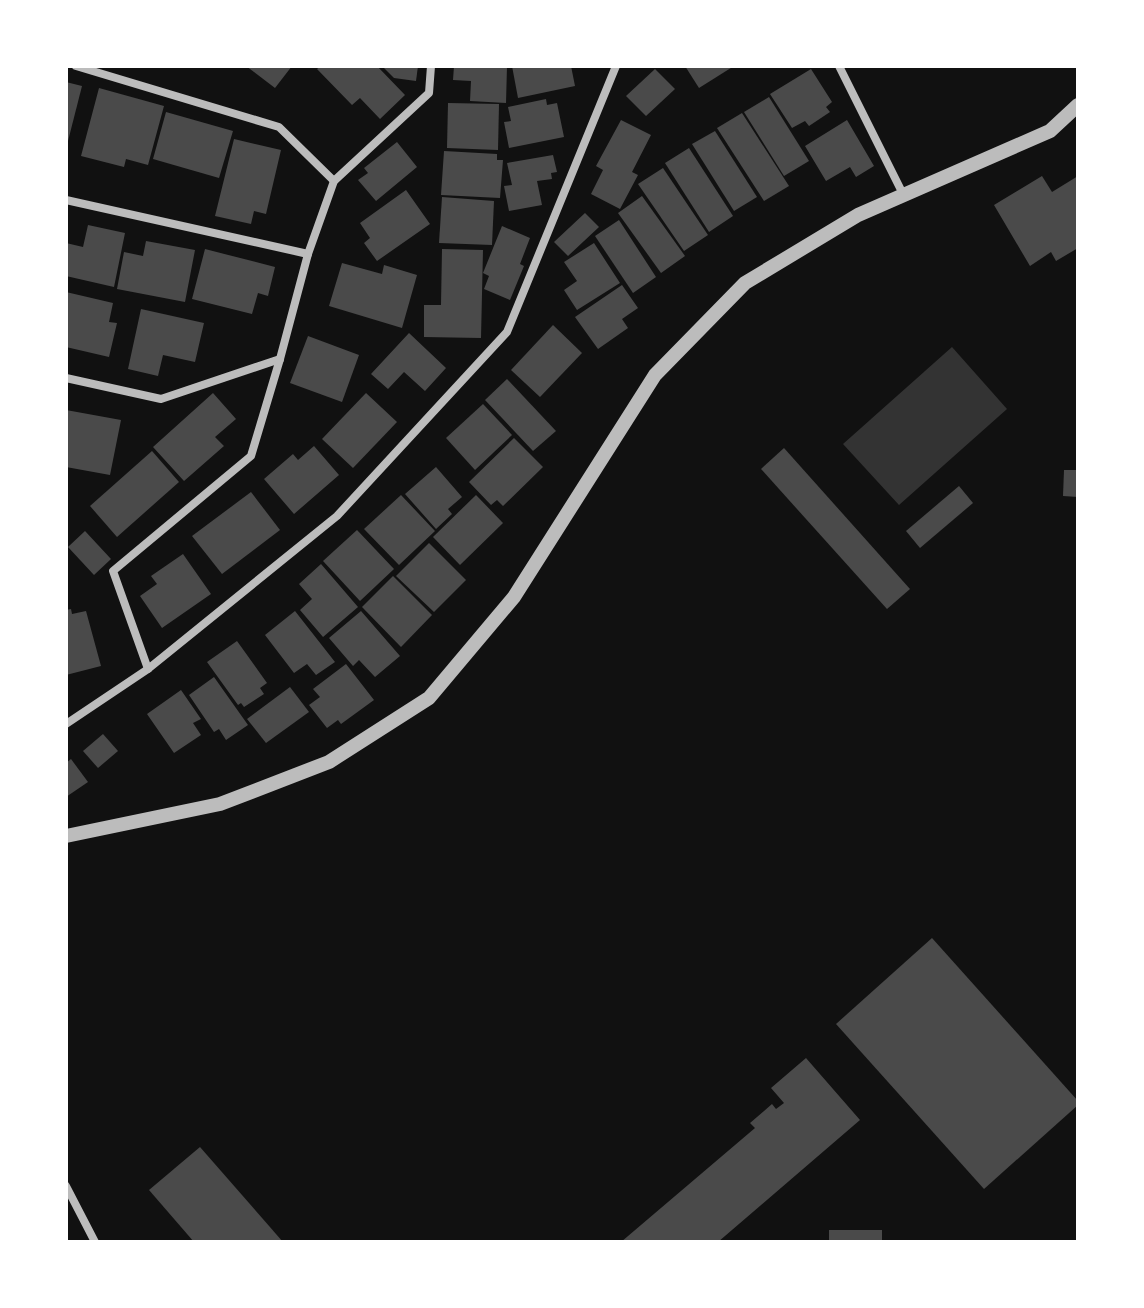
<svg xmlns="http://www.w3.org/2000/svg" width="1144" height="1308" font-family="Commissioner,sans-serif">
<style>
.water{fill:#333}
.building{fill:#4a4a4a}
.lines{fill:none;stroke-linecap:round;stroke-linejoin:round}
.minor{stroke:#bcbcbc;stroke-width:8}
.tertiary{stroke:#bcbcbc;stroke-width:14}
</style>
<rect width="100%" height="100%" fill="#111"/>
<polygon class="water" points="952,347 1007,409 899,505 843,444"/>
<g class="building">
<polygon points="246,66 292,66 275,88"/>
<polygon points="321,66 377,66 405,95 380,119 360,98 352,105 317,69"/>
<polygon points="382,66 418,66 416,81 394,78"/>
<polygon points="454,66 507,66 506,103 470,101 471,81 453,80"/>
<polygon points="512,66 571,66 575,86 518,98"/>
<polygon points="685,66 734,66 699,88"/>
<polygon points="655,69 675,89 646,116 626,96"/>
<polygon points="811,69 832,102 826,107 830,112 809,126 805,121 792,128 770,94"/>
<polygon points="66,82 82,86 67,145 66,144"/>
<polygon points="99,88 164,106 148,165 126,159 124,167 81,156"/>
<polygon points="769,97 809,161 784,176 744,112"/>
<polygon points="546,99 547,105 557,103 564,137 509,148 504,122 511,121 508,107"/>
<polygon points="448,103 499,104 498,150 447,148"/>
<polygon points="166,112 233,131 219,178 153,159"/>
<polygon points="742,113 789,186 764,201 717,128"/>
<polygon points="621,120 651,135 632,172 638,175 620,209 591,194 603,170 596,166"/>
<polygon points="847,120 874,166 856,177 850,167 826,181 805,146"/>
<polygon points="715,131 757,197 734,211 692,144"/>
<polygon points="234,139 281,150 266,214 254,211 251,224 215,216"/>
<polygon points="397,142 417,167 376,201 358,180 368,173 364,168"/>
<polygon points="689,148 733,216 709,232 665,163"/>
<polygon points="444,151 497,154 497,160 503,160 500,198 441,195"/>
<polygon points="553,155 557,172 551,173 552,179 537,181 542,205 509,211 504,186 512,185 507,163"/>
<polygon points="663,168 708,235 684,251 638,184"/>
<polygon points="1042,176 1052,192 1078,176 1078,248 1056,261 1051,252 1030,266 994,205"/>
<polygon points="406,190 430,224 377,261 364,243 370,238 360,223"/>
<polygon points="642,196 685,256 661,273 618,213"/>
<polygon points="442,197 494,201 492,245 439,243"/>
<polygon points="585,213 599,227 568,256 554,242"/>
<polygon points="619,220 656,277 633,293 595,236"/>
<polygon points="88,225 125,233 114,287 66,276 66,243 83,247"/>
<polygon points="502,226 530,238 520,264 524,266 510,300 484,289 489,276 483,273"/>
<polygon points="146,241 195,250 185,302 117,289 124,252 143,256"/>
<polygon points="594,243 620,283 577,310 564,290 577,281 564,262"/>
<polygon points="205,249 275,267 268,296 258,293 252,314 192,299"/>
<polygon points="442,249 483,250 481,338 424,337 424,305 441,305"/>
<polygon points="342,263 382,274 384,265 417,275 402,328 329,306"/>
<polygon points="622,285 638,308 622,319 628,328 598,349 575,317"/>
<polygon points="66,292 113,303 109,322 117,323 109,357 66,347"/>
<polygon points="141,309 204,323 195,362 163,355 158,376 128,369"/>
<polygon points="553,325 582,353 540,397 511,370"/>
<polygon points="409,333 446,368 425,391 404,372 388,389 371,374"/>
<polygon points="308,336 359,355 342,402 290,383"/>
<polygon points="507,379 556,431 533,451 485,400"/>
<polygon points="213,393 236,419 215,437 224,446 184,481 153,447"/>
<polygon points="366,393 397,422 353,468 322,439"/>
<polygon points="483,404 512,435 475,470 446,438"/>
<polygon points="66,410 121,420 110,475 66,467"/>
<polygon points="514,438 543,467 503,506 497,500 491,505 469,482"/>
<polygon points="314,446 339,475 294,514 264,479 293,454 298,460"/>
<polygon points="784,448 910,589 887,609 761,469"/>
<polygon points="152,451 179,482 117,537 90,506"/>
<polygon points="436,467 462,497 448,509 452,514 436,529 405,494"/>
<polygon points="1064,470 1078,470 1078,497 1063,496"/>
<polygon points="959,486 973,503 920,548 906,531"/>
<polygon points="251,492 280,530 222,574 192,536"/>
<polygon points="401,495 435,531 399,565 364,529"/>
<polygon points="476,495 503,523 460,565 433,537"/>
<polygon points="357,530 394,569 360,601 323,561"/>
<polygon points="85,531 111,559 94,575 68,547"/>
<polygon points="429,543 466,580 434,612 396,576"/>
<polygon points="183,554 211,594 162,628 140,596 157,584 151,576"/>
<polygon points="321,564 358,607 323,637 300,610 312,599 299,584"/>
<polygon points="393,576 432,615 401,647 362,607"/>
<polygon points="71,609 72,614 86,611 101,666 66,675 66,610"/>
<polygon points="295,611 335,662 316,675 307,664 294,673 265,635"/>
<polygon points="361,611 400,656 375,677 359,660 353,666 329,638"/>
<polygon points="237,641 267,683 260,688 264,694 244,707 241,703 238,705 207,662"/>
<polygon points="346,664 374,700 341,724 338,720 327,728 309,705 320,697 313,689"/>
<polygon points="214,677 248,725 226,740 219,729 214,732 189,695"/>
<polygon points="290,687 309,712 266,743 247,719"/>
<polygon points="181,690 201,719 193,723 201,735 174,753 147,714"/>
<polygon points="103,734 118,751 98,768 83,751"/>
<polygon points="71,759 88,782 66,797 66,763"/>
<polygon points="932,938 1078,1101 1078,1105 984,1189 836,1024"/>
<polygon points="806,1058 860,1120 718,1242 621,1242 755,1128 750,1123 772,1104 776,1109 784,1103 771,1088"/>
<polygon points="200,1147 283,1242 194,1242 149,1190"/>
<rect x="829" y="1230" width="53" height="12"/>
</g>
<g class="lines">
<g class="minor">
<polyline points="76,66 279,127 334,181"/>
<polyline points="839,66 904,196"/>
<polyline points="66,200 308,254"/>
<polyline points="66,378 161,399 280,359"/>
<polyline points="148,669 113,571 251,456 280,359 308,254 334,181 429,93 431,66"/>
<polyline points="66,724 148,669 337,516 507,332 616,66"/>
<polyline points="66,1186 95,1242"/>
</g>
<polyline class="tertiary" points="66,836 220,804 329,762 429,698 514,597 655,375 745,283 858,215 1050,131 1078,105"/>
</g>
<rect width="1144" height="1308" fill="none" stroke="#ffffff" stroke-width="136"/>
</svg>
